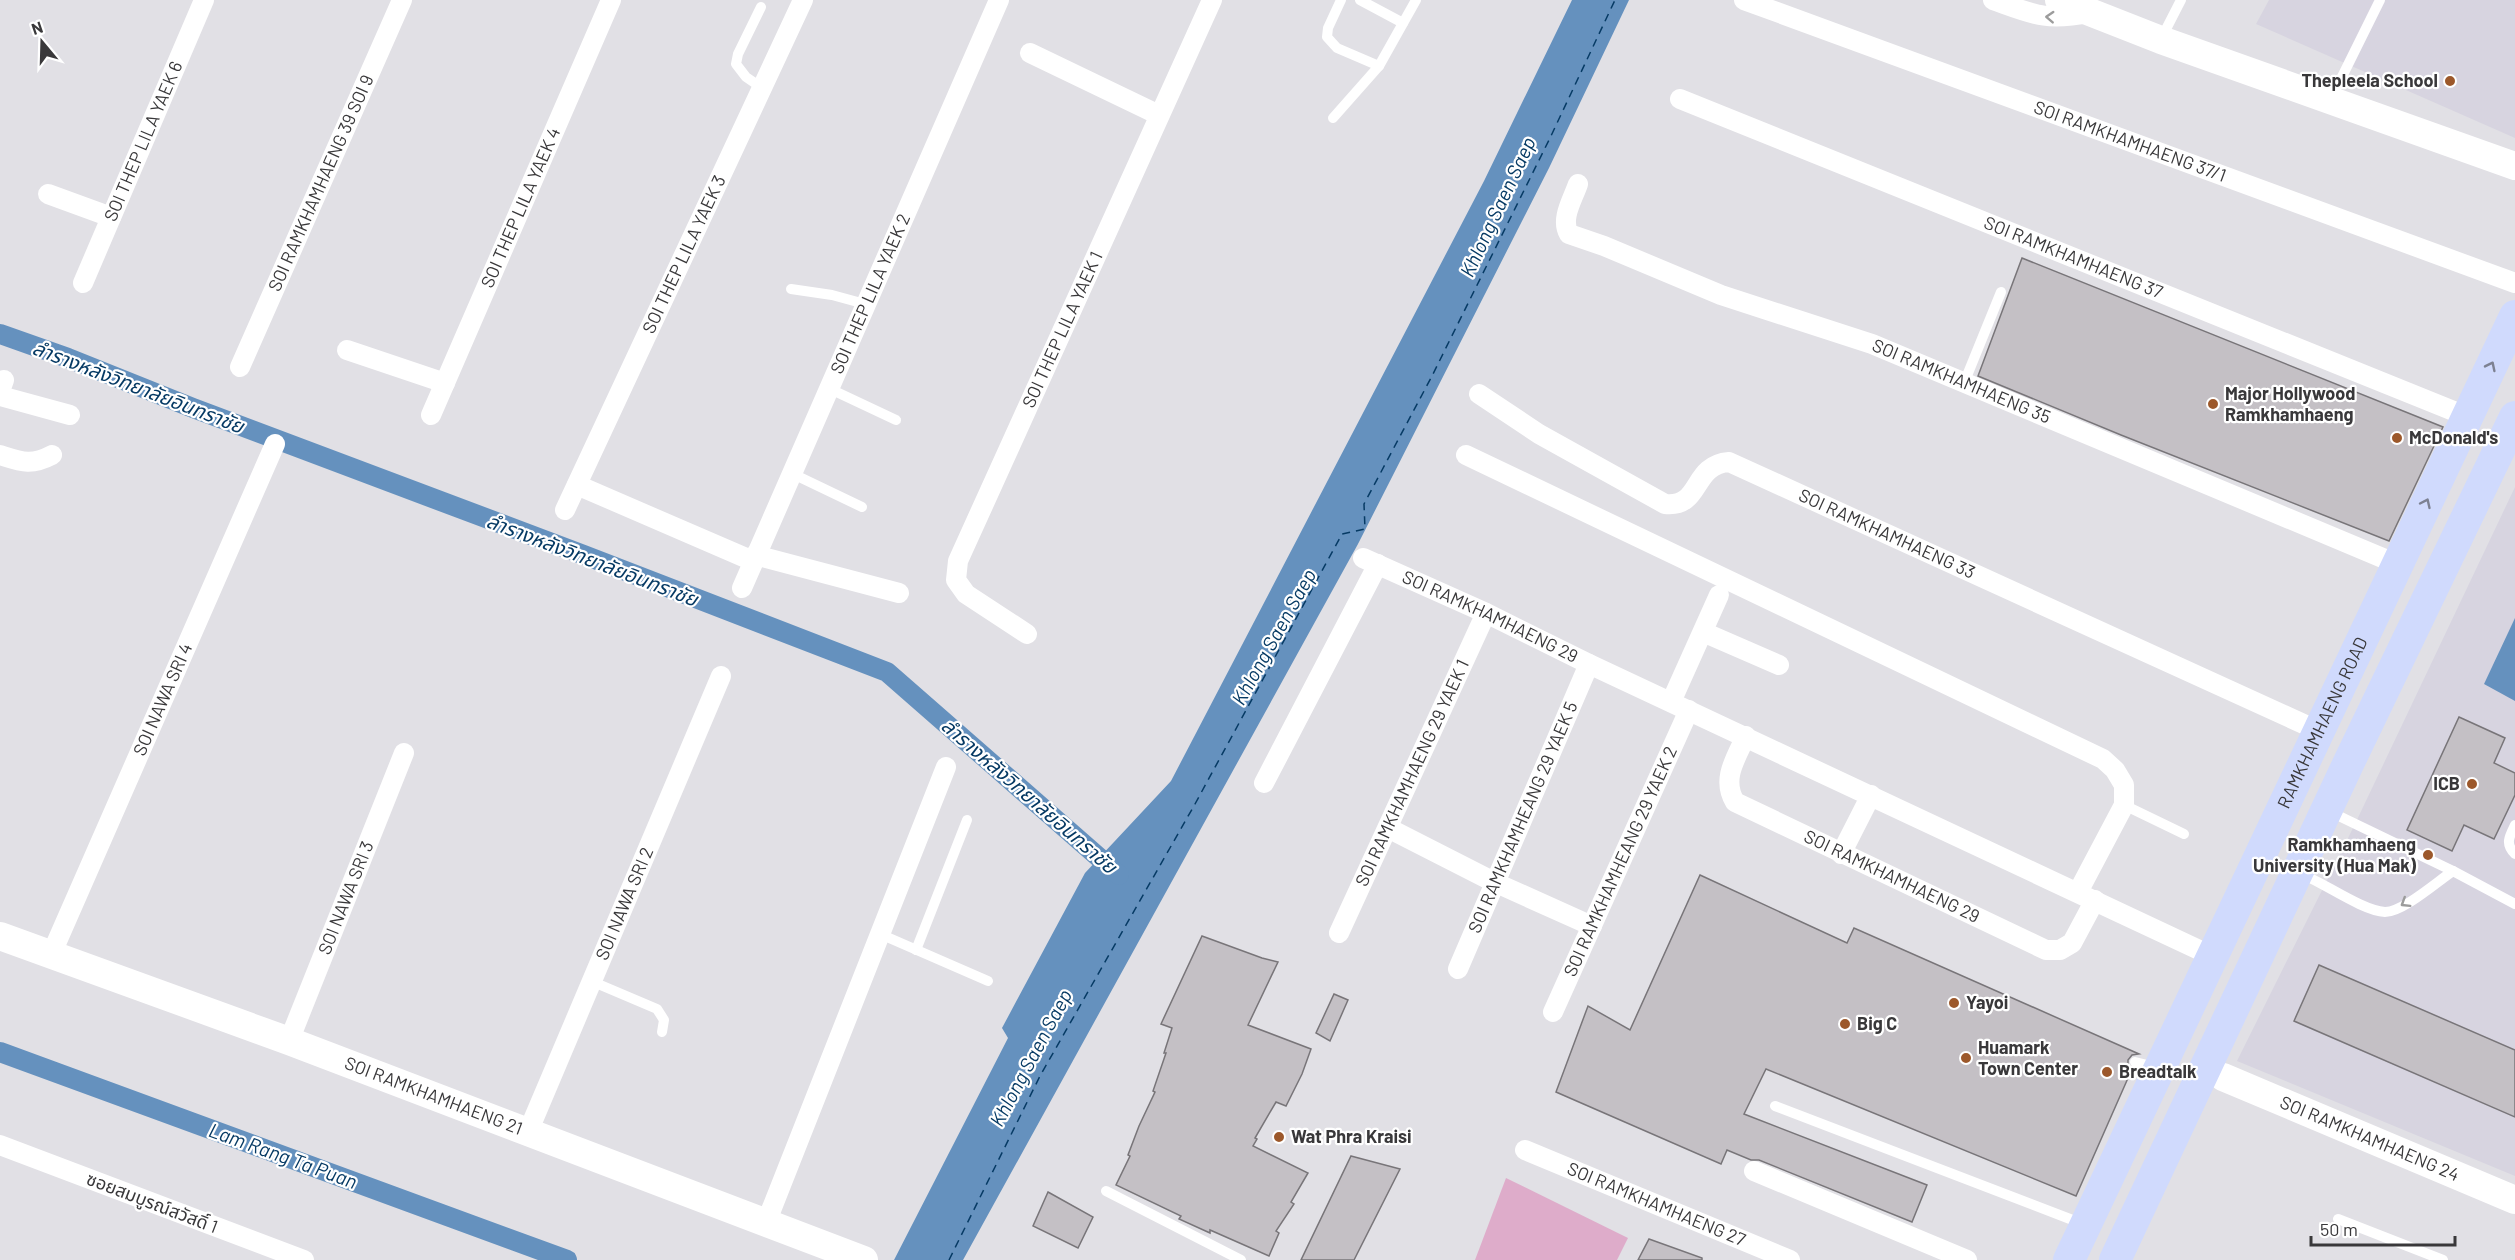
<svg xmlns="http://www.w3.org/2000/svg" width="2515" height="1260" font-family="Barlow,'Noto Sans Thai',sans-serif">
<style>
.built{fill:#d7d4e0}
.green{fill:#deacca}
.water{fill:#6591be}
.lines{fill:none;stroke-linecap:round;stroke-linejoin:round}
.canal{stroke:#6591be;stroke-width:20}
.ferry{stroke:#063a64;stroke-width:1.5;stroke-dasharray:8 6;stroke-linecap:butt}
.building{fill:#c4c0c5;stroke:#787579;stroke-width:1.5}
.lane{stroke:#fff;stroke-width:10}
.street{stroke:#fff;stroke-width:20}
.secondary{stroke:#fff;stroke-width:28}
.primary{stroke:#d0dafd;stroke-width:32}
.oneway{stroke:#9c9c9c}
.oneway2{stroke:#7d8192}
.poi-dot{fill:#9c582b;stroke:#fff;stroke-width:2}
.labels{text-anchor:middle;stroke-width:4.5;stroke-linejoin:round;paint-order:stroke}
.poi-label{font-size:18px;font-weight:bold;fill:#39383a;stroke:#fff;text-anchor:start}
.street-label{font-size:18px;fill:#39383a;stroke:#fff}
.water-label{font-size:20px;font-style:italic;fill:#063a64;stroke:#fff}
</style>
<rect width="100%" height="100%" fill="#e1e0e5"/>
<g class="built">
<polygon points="2269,0 2515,0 2515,138 2256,24"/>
<polygon points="2515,487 2515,1176 2237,1061 2355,824"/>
</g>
<polygon class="green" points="1506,1178 1628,1238 1617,1260 1475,1260"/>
<g class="water">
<polygon points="1572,0 1629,0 1549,168 1358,544 963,1260 894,1260 1008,1038 1002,1028 1085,873 1171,781 1484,181"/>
<polygon points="2515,618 2515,701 2484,684"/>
</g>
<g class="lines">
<g class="canal">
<polyline points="0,334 68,358 193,408 584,555 887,672 1119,875"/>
<polyline points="0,1052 567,1260"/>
</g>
<polyline class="ferry" points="949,1260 1040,1076 1195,804 1342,534 1365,529 1364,504 1432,376 1550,138 1615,0"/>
</g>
<g class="building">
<polygon points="2022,258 2443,427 2389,541 2121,435 1978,376"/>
<polygon points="2459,717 2505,738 2494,763 2515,773 2515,795 2494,839 2464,825 2452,851 2407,830"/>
<polygon points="1700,875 1847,943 1854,928 2139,1054 2132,1055 2128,1060 2128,1065 2132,1069 2076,1196 1766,1069 1744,1114 1927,1185 1912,1222 1759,1160 1751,1160 1727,1150 1721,1164 1556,1092 1588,1006 1630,1030"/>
<polygon points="1202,936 1262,958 1278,962 1248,1025 1311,1049 1302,1074 1286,1106 1276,1102 1255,1138 1257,1139 1253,1146 1308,1173 1291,1202 1294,1204 1276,1231 1279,1233 1269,1256 1210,1230 1210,1233 1179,1219 1181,1216 1116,1185 1130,1156 1128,1155 1139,1126 1155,1092 1153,1091 1166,1053 1164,1053 1172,1028 1161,1024"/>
<polygon points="2319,965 2515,1050 2515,1117 2294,1021"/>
<polygon points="1334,994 1348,1000 1330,1041 1316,1033"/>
<polygon points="1351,1156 1400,1169 1354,1260 1301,1260"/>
<polygon points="1048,1192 1093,1217 1078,1248 1033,1226"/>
<polygon points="1649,1239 1702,1258 1702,1260 1638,1260"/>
</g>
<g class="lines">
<g class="lane">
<polyline points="1341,0 1328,28 1327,37 1337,48 1379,66"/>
<polyline points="1360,0 1403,23"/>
<polyline points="761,7 738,54 736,64 746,77 762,88"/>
<polyline points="2161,39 2181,0"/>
<polyline points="2331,99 2380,0"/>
<polyline points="1333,118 1379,66 1416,0"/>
<polyline points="791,289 832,295 865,304"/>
<polyline points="1964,383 2001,292"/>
<polyline points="828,388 896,420"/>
<polyline points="791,473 862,507"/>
<polyline points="2124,805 2184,834"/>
<polyline points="2341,817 2453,871 2515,904"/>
<path d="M 2515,825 C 2509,837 2505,844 2515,854"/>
<path d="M 2312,879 C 2331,888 2365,911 2385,912 C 2403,912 2438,881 2453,871"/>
<polyline points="880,934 988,981"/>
<polyline points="916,950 967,820"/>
<polyline points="591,981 657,1009 664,1020 662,1032"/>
<polyline points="2135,1062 2156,1067"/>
<polyline points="1775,1106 2083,1224"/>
<polyline points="1106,1191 1241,1260"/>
<polyline points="2338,1219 2443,1260"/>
</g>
<g class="street">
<path id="s1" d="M 1744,0 L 2515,283"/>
<path d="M 1993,0 C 2035,15 2045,21 2090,13"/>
<polyline points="1030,53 1159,115"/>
<path id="s2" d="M 1680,99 L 2466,416"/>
<path id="s3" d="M 1578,184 C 1573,199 1560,219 1569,234 L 1604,246 L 1721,295 L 1872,344 L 2397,564"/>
<polyline points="48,194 111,217"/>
<path id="s4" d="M 83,283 L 204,0"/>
<polyline points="347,350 445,383"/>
<path id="s5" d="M 240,367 L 402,0"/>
<polyline points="0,391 4,380"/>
<path id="s6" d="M 1479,394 L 1539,434 L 1665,504 C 1702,508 1691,465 1729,462 L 2319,731"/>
<polyline points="0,396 70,415"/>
<path id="s7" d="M 431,415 L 611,0"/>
<path d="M 0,455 C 22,462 31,466 52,455"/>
<polyline points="1466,455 2103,759 2115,770 2124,785 2124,805 2078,892"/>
<polyline points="577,485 753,561"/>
<path id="s8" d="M 565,510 L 803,0"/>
<polyline points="755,555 899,593"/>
<path id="s9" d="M 1363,558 L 1486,613 L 1589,664 L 2212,956"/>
<path id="s10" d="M 742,588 L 999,0"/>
<polyline points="1703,632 1779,665"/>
<path id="s11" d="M 1027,634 L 966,594 L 956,580 L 958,561 L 1212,0"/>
<polyline points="1671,702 1719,595"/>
<path id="s12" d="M 1746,736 C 1736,758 1721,779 1735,802 L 2046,950 L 2060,950 L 2072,943 L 2095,900"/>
<polyline points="1264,783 1378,564"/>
<polyline points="1388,828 1494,882 1592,926"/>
<polyline points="1841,854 1871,795"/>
<path id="s13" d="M 1339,933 L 1486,613"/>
<path id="s14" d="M 51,955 L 275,444"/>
<path id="s15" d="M 1458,969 L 1589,664"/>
<path id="s16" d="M 1553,1012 L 1689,710"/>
<path id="s17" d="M 289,1041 L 404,753"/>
<path id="s18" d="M 528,1132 L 721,676"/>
<polyline points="0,1145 304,1260"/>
<path id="s19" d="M 1525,1150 L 1790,1260"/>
<polyline points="1754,1171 1967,1260"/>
<polyline points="766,1223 946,767"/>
</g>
<g class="secondary">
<polyline points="2059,0 2161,40 2515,166"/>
<path id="s20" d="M 0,936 L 289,1041 L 864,1260"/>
<path id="s21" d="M 2223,1077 L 2515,1200"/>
</g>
<g class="primary">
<path id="s22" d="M 2069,1260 L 2515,316"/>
<polyline points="2115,1260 2349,762 2515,417"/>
</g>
</g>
<defs><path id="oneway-chevron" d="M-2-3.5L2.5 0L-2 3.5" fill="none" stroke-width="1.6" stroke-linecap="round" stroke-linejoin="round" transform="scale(1.5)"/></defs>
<g class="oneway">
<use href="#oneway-chevron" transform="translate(2050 17) rotate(-177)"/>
<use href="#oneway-chevron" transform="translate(2405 903) rotate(148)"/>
</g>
<g class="oneway2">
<use href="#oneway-chevron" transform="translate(2491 366) rotate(-64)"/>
<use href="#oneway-chevron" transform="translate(2426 503) rotate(-65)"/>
</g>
<g class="poi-dot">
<circle cx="2450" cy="81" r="6"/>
<circle cx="2213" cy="404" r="6"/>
<circle cx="2397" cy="438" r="6"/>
<circle cx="2472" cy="784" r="6"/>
<circle cx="2428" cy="855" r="6"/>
<circle cx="1954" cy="1003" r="6"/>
<circle cx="1845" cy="1024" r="6"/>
<circle cx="1966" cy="1058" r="6"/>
<circle cx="2107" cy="1072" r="6"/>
<circle cx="1279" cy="1137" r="6"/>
</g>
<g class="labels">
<g class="poi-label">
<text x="2438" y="87" text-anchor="end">Thepleela School</text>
<text x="2225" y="400">Major Hollywood<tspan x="2225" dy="21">Ramkhamhaeng</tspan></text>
<text x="2409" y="444">McDonald's</text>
<text x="2460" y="790" text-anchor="end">ICB</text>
<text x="2416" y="851" text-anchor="end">Ramkhamhaeng<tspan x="2416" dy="21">University (Hua Mak)</tspan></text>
<text x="1966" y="1009">Yayoi</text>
<text x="1857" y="1030">Big C</text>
<text x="1978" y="1054">Huamark<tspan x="1978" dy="21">Town Center</tspan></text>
<text x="2119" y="1078">Breadtalk</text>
<text x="1291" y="1143">Wat Phra Kraisi</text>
</g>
<g class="street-label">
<text dy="6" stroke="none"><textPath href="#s4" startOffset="154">SOI THEP LILA YAEK 6</textPath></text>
<text dy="6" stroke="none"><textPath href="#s1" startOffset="411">SOI RAMKHAMHAENG 37/1</textPath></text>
<text dy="6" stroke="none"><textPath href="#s5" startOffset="201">SOI RAMKHAMHAENG 39 SOI 9</textPath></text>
<text dy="6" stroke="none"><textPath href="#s7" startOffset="226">SOI THEP LILA YAEK 4</textPath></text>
<text dy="6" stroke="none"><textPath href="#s8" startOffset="282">SOI THEP LILA YAEK 3</textPath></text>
<text dy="6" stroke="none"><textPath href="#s2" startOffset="424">SOI RAMKHAMHAENG 37</textPath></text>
<text dy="6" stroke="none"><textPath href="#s10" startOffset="321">SOI THEP LILA YAEK 2</textPath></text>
<text dy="6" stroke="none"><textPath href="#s11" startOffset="363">SOI THEP LILA YAEK 1</textPath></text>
<text dy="6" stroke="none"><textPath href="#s3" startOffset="472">SOI RAMKHAMHAENG 35</textPath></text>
<text dy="6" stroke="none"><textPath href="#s6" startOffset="471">SOI RAMKHAMHAENG 33</textPath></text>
<text dy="6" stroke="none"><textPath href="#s9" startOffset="140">SOI RAMKHAMHAENG 29</textPath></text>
<text dy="6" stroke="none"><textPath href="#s14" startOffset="279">SOI NAWA SRI 4</textPath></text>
<text dy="6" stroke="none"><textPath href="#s22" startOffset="594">RAMKHAMHAENG ROAD</textPath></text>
<text dy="6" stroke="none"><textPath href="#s13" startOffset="176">SOI RAMKHAMHAENG 29 YAEK 1</textPath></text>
<text dy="6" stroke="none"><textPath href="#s15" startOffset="165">SOI RAMKHAMHEANG 29 YAEK 5</textPath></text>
<text dy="6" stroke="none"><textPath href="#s16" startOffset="165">SOI RAMKHAMHEANG 29 YAEK 2</textPath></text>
<text dy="6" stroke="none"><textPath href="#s12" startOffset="244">SOI RAMKHAMHAENG 29</textPath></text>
<text dy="6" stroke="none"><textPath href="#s17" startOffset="154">SOI NAWA SRI 3</textPath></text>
<text dy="6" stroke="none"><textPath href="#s18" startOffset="248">SOI NAWA SRI 2</textPath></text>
<text dy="6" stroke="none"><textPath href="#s20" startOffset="462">SOI RAMKHAMHAENG 21</textPath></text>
<text dy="6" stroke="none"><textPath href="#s21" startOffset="159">SOI RAMKHAMHAENG 24</textPath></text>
<text transform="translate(152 1203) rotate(21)" y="6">ซอยสมบูรณ์สวัสดิ์ 1</text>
<text dy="6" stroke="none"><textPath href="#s19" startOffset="142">SOI RAMKHAMHAENG 27</textPath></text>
</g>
<g class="water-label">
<text transform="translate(1498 207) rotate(-65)" y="7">Khlong Saen Saep</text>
<text transform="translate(138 387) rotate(21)" y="7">ลำรางหลังวิทยาลัยอินทราชัย</text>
<text transform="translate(592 560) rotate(21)" y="7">ลำรางหลังวิทยาลัยอินทราชัย</text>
<text transform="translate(1274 637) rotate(-61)" y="7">Khlong Saen Saep</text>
<text transform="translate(1029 796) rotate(41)" y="7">ลำรางหลังวิทยาลัยอินทราชัย</text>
<text transform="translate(1031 1058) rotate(-62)" y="7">Khlong Saen Saep</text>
<text transform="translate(283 1156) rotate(20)" y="7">Lam Rang Ta Puan</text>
</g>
</g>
<g transform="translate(42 42) rotate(341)" stroke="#ffffff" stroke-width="4.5" paint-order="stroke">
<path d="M0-4.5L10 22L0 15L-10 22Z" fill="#39383a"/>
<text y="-9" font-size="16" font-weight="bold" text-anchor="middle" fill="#39383a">N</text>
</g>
<path d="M2311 1236v9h144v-9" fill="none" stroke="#39383a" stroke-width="3"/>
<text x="2320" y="1236" font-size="18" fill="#39383a" stroke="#ffffff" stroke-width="4.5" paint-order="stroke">50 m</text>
</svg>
